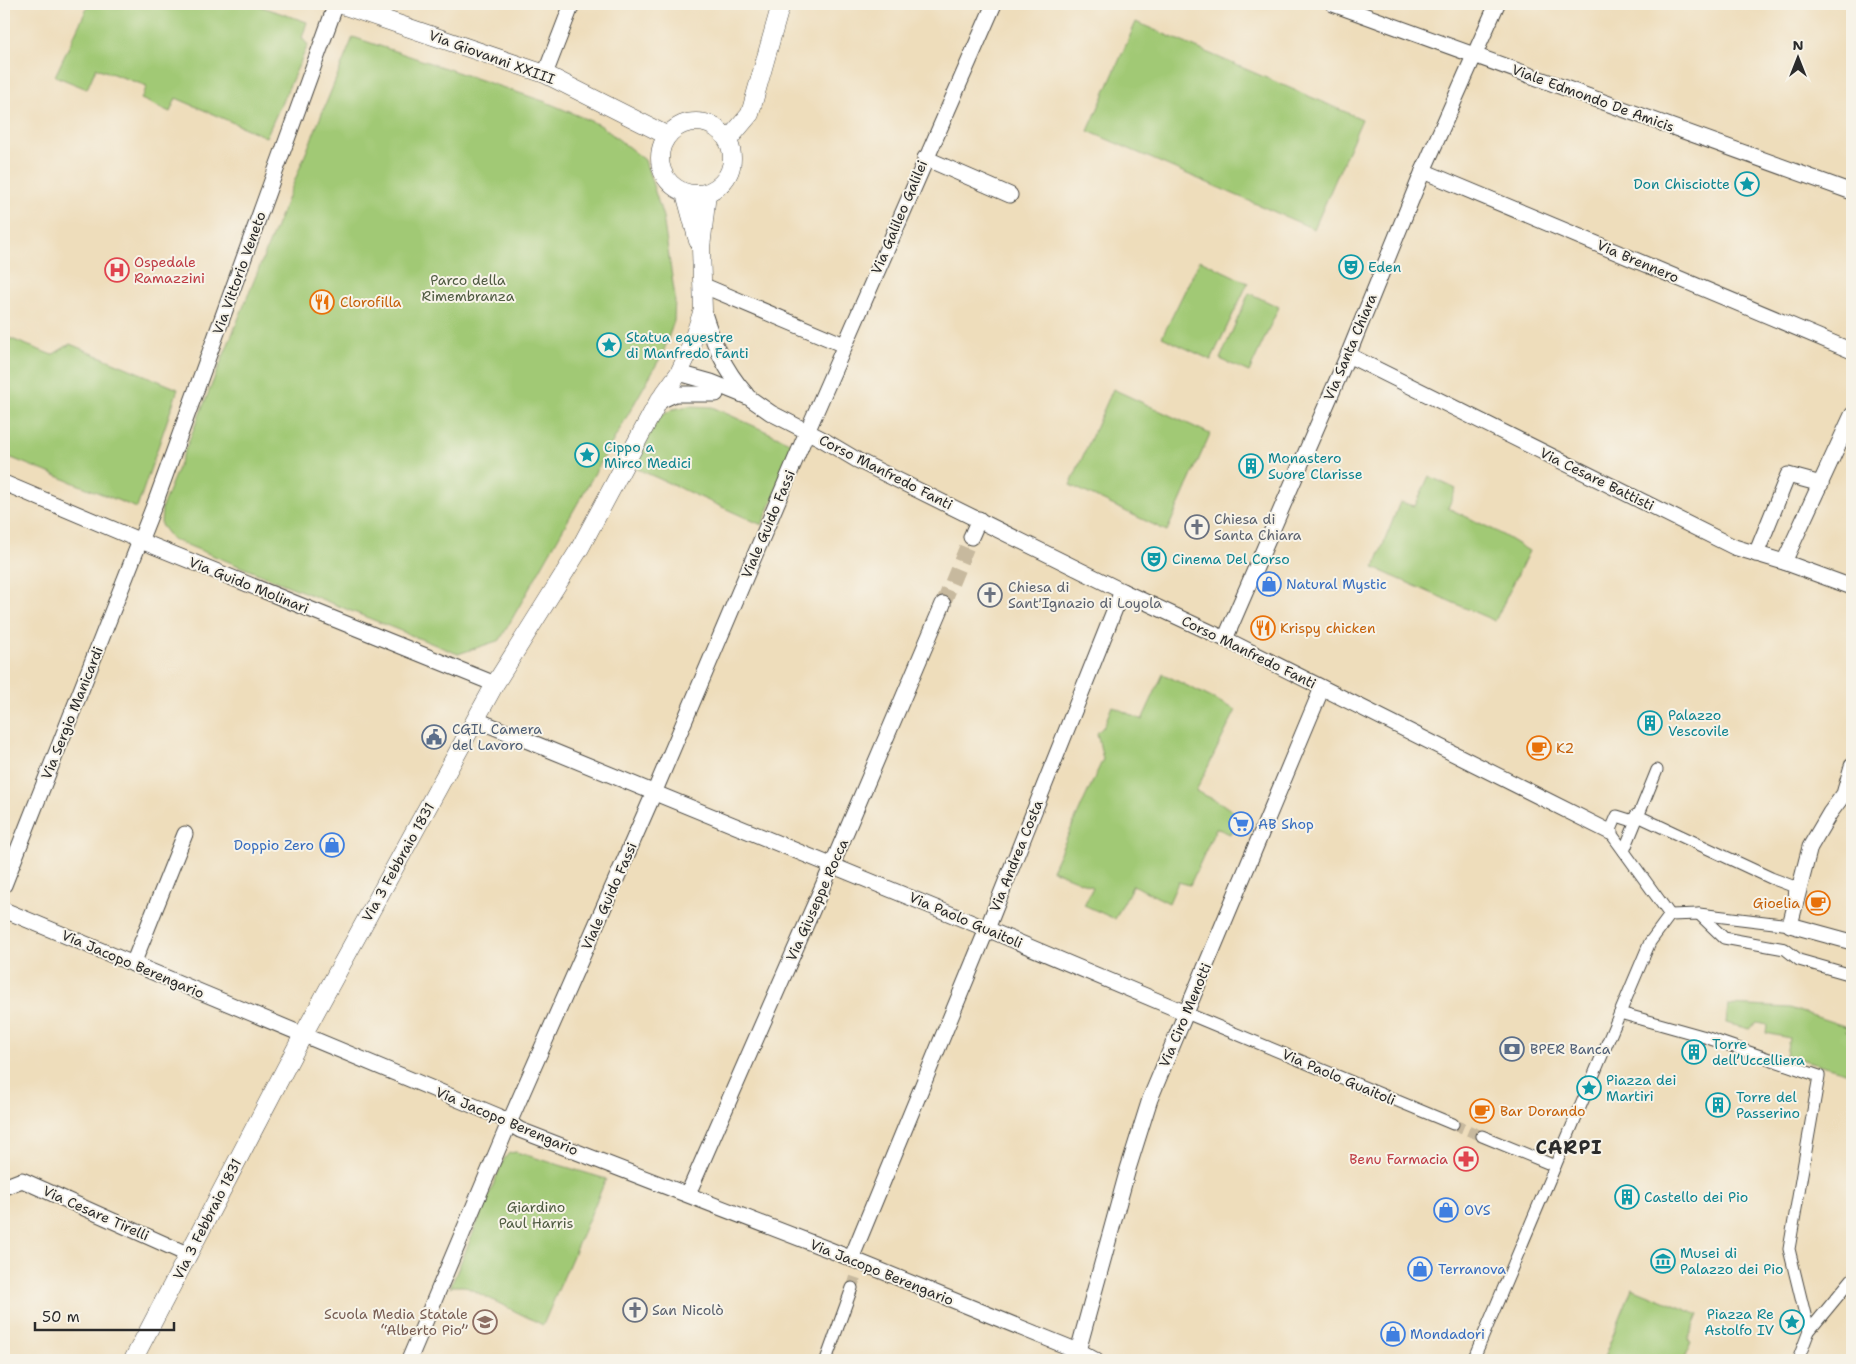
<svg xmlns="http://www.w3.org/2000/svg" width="1856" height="1364" font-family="'Shantell Sans',sans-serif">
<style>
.green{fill:#a1c975;stroke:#667a50}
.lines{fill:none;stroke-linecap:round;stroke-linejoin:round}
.pedestrian-tunnel{stroke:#c7b99e;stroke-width:11;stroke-dasharray:11 5.5;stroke-linecap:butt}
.minor-tunnel{stroke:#c7b99e;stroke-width:15;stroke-dasharray:15 8;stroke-linecap:butt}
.pedestrian-casing{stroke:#484641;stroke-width:13}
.minor-casing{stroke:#484641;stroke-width:17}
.tertiary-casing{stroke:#484641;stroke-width:19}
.pedestrian{stroke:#fff;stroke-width:11}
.minor{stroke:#fff;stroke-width:15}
.tertiary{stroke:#fff;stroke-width:18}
.labels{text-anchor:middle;stroke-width:4;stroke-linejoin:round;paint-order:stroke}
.street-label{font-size:14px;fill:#2b2b2b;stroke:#f7f3e8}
.culture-label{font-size:14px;fill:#0d838f;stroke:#f7f3e8;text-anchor:start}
.health-label{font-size:14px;fill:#be3a42;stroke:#f7f3e8;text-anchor:start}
.park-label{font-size:14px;fill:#4e5a41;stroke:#f7f3e8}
.food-label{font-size:14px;fill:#c56008;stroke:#f7f3e8;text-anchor:start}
.worship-label{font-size:14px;fill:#5b616d;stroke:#f7f3e8;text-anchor:start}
.shop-label{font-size:14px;fill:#366cbe;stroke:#f7f3e8;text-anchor:start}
.service-label{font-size:14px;fill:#4e5e75;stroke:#f7f3e8;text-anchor:start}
.education-label{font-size:14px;fill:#785e54;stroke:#f7f3e8;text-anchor:end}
.district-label{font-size:19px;font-weight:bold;letter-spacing:1px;fill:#2b2b2b;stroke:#f7f3e8}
</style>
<rect width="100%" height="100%" fill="#f7f3e8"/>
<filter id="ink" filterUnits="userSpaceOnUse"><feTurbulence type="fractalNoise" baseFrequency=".02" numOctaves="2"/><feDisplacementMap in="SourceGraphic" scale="10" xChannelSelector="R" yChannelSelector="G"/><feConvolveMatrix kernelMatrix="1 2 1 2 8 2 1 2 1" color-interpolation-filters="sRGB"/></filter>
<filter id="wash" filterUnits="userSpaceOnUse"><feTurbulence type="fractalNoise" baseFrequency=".0096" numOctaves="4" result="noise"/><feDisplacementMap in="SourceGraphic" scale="20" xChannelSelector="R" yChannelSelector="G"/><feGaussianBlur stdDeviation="1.12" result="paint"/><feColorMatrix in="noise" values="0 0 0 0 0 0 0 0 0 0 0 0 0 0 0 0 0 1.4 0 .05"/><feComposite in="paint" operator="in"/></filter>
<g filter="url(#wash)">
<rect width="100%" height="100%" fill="#edb"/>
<g class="green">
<polygon points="89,4 253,4 307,22 302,38 308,45 266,137 176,98 170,112 141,99 147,86 96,68 87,89 55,76"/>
<polygon points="1136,22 1362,119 1314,229 1088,131"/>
<polygon points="353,37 546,102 600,125 645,160 663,217 675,297 674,321 663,353 500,640 458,654 172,539 161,525 162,507"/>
<polygon points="1200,260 1248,283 1211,360 1162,337"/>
<polygon points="1249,293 1279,307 1249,372 1220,359"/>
<polygon points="4,336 52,355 70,344 178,389 137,508 4,455"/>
<polygon points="1113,389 1210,434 1167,531 1070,485"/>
<polygon points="689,406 712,407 796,445 762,525 633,467 659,417 673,409"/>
<polygon points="1429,476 1456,489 1448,508 1496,531 1529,551 1495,621 1374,568 1400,502 1415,506"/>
<polygon points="1163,674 1236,710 1196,791 1221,803 1241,817 1232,814 1229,821 1235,824 1230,834 1216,828 1190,885 1178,882 1169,903 1133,885 1115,919 1084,905 1093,887 1052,870 1103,759 1097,733 1104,726 1112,706 1142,720"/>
<polygon points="1728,1005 1790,1008 1847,1027 1846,1031 1852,1032 1852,1063 1849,1073 1786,1055 1789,1038 1766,1033 1767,1025 1757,1023 1749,1029 1726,1023"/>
<polygon points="516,1152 606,1179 543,1325 464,1286 453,1286 450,1288 504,1159 509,1153"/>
<polygon points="1632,1288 1699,1315 1688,1340 1691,1342 1683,1360 1603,1360"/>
</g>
</g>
<g filter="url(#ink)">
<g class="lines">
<g class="pedestrian-tunnel">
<polyline points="1453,1124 1482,1136"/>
<polyline points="852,1288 857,1273"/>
</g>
<polyline class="minor-tunnel" points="943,604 971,537"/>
<g class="pedestrian-casing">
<g id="pedestrian">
<polyline points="1624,851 1657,770"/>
<polyline points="1699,914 1724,938 1785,949 1799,960 1852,975"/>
<polyline points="1670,915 1610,832 1617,816 1633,821 1636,815 1771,878 1795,887 1794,899"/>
<polyline points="1670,915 1699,914 1790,925"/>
<polyline points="1186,1013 1453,1124"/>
<polyline points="1620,1013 1702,1036 1819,1076 1789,1249 1809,1331"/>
<polyline points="1482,1136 1555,1166"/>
<polyline points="826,1360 852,1288"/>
<polyline points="1473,1360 1650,942 1670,915"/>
<polyline points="1798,1360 1809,1331 1852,1279"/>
</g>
</g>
<g class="minor-casing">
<g id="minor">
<polyline points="1333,4 1852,192"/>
<polyline points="545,74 572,4"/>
<polyline points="925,158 1010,195"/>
<polyline points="1423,171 1852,351"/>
<polyline points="702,285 844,345"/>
<path d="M 703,310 C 713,342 723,368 746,394"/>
<polyline points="1348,355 1734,547 1784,562 1852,587"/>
<polyline points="679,373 711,382 748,397 771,413 820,438 857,460 1122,591 1225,639 1610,832"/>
<polyline points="658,402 675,394 716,394"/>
<polyline points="4,483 141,541 495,684"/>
<polyline points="971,537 979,519"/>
<polyline points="1756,554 1788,475 1821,484"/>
<polyline points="1784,562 1852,415"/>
<polyline points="1225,639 1348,355 1423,171 1497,4"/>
<polyline points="477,720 987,929 1186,1013"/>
<polyline points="1852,766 1844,794 1830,813 1810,847 1790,925 1852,942"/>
<polyline points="4,885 157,498 336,4"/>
<polyline points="4,910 498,1116 520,1130 830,1250 1078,1351 1095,1360"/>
<polyline points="133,964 185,834"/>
<polyline points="4,1187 22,1180 189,1255"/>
<polyline points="688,1194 832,865 943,604"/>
<polyline points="851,1259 987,929 1122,591"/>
<polyline points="1078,1351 1128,1169 1150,1099 1322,688"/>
<polyline points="409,1360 509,1123 654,793 807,432 994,4"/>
</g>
</g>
<g class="tertiary-casing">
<g id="tertiary">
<polyline points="339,4 545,74 666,135"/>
<circle cx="696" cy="158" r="36"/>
<polyline points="729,139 750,114 781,4"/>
<polyline points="685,193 698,241"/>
<polyline points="133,1360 303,1035 495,684 580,548 658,402 679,373 688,354 703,310 701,248 707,193"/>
</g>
</g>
<use href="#pedestrian" class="pedestrian"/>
<use href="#minor" class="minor"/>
<use href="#tertiary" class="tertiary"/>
</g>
</g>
<defs>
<g id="sight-ring" transform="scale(1.25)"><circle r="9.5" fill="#f7f3e8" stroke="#0f9aa8" stroke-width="1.5"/><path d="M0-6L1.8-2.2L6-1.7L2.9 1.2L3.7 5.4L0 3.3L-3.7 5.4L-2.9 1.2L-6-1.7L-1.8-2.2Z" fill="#0f9aa8"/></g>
<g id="theatre-ring" transform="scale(1.25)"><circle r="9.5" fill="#f7f3e8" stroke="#0f9aa8" stroke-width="1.5"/><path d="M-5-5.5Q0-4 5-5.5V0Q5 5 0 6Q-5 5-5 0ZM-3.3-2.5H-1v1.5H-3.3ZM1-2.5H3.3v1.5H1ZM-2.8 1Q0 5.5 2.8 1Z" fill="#0f9aa8"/></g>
<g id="hospital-ring" transform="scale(1.25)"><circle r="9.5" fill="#f7f3e8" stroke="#e0444e" stroke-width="1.5"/><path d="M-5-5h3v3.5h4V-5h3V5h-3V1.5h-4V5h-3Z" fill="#e0444e"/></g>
<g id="restaurant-ring" transform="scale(1.25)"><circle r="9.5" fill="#f7f3e8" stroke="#e8710a" stroke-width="1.5"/><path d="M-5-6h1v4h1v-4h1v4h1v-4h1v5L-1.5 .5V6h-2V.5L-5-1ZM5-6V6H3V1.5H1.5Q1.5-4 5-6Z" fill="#e8710a"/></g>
<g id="building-ring" transform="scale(1.25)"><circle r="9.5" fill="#f7f3e8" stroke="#0f9aa8" stroke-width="1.5"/><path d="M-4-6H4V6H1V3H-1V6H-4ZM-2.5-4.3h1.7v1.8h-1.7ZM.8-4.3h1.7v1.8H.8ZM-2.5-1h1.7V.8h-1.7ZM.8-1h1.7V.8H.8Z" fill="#0f9aa8"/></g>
<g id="church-ring" transform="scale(1.25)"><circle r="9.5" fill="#f7f3e8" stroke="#6b7280" stroke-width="1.5"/><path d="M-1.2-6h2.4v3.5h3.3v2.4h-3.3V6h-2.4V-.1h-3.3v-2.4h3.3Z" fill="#6b7280"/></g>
<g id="shop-ring" transform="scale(1.25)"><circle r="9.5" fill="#f7f3e8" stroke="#3f7fe0" stroke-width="1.5"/><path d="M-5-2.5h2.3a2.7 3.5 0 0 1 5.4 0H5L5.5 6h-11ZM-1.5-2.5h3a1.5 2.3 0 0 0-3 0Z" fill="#3f7fe0"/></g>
<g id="civic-ring" transform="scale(1.25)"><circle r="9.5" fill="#f7f3e8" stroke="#5c6f8a" stroke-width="1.5"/><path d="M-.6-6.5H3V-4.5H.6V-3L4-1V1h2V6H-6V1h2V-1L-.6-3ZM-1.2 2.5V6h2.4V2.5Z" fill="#5c6f8a"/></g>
<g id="cafe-ring" transform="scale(1.25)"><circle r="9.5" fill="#f7f3e8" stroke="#e8710a" stroke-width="1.5"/><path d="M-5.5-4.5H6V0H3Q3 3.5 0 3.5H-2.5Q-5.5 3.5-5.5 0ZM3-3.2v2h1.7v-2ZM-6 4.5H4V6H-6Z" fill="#e8710a"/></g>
<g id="supermarket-ring" transform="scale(1.25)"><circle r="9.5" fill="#f7f3e8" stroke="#3f7fe0" stroke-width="1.5"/><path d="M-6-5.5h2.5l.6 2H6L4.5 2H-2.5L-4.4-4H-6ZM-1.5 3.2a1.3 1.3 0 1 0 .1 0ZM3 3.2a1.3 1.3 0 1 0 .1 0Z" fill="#3f7fe0"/></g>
<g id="bank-ring" transform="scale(1.25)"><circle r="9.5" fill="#f7f3e8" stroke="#5c6f8a" stroke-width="1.5"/><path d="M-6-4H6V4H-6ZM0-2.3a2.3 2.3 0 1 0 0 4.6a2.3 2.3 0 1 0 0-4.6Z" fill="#5c6f8a"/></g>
<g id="pharmacy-ring" transform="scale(1.25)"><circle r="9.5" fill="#f7f3e8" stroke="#e0444e" stroke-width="1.5"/><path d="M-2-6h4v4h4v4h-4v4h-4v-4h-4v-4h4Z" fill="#e0444e"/></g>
<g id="museum-ring" transform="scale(1.25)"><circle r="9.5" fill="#f7f3e8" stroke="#0f9aa8" stroke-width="1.5"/><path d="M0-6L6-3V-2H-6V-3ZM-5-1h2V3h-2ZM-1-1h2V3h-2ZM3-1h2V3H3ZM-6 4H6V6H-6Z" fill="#0f9aa8"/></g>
<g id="school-ring" transform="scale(1.25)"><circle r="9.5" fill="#f7f3e8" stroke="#8d6e63" stroke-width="1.5"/><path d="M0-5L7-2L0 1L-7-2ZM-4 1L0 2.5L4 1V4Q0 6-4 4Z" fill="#8d6e63"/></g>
</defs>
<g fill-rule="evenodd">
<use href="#sight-ring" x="1747" y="184"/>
<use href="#theatre-ring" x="1351" y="267"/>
<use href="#hospital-ring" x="117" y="270"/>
<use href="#restaurant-ring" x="322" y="302"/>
<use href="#sight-ring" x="609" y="345"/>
<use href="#sight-ring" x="587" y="455"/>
<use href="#building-ring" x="1251" y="466"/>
<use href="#church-ring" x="1197" y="527"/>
<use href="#theatre-ring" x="1154" y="559"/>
<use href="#shop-ring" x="1269" y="584"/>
<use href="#church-ring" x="990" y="595"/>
<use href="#restaurant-ring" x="1263" y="628"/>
<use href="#building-ring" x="1650" y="723"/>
<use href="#civic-ring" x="434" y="737"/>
<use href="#cafe-ring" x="1539" y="748"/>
<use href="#supermarket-ring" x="1241" y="824"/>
<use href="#shop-ring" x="332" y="845"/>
<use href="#cafe-ring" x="1818" y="903"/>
<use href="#bank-ring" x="1512" y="1049"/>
<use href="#building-ring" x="1694" y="1052"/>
<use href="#sight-ring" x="1589" y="1088"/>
<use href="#building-ring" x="1718" y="1105"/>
<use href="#cafe-ring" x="1482" y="1111"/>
<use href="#pharmacy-ring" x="1466" y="1159"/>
<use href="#building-ring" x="1627" y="1197"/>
<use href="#shop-ring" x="1446" y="1210"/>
<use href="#museum-ring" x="1663" y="1261"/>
<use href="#shop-ring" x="1420" y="1269"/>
<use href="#church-ring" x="635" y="1310"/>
<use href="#school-ring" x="485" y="1322"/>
<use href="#sight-ring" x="1792" y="1322"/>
<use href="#shop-ring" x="1393" y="1334"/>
</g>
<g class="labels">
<g class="street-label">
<text transform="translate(492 57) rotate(20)" y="5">Via Giovanni XXIII</text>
<text transform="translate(1593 98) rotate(20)" y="5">Viale Edmondo De Amicis</text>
<text transform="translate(899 217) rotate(-67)" y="5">Via Galileo Galilei</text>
<text transform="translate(1638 261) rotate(23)" y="5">Via Brennero</text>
<text transform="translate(239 273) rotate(-70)" y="5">Via Vittorio Veneto</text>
<text transform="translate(1350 347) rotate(-67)" y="5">Via Santa Chiara</text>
<text transform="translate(886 472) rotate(27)" y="5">Corso Manfredo Fanti</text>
<text transform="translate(1597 479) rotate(26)" y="5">Via Cesare Battisti</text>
<text transform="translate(768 524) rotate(-67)" y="5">Viale Guido Fassi</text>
<text transform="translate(249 585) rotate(22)" y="5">Via Guido Molinari</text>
<text transform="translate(1249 652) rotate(26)" y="5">Corso Manfredo Fanti</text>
<text transform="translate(72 713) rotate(-68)" y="5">Via Sergio Manicardi</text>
<text transform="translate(1016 856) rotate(-68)" y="5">Via Andrea Costa</text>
<text transform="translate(398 862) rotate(-61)" y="5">Via 3 Febbraio 1831</text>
<text transform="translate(609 896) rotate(-66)" y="5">Viale Guido Fassi</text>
<text transform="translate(817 900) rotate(-66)" y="5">Via Giuseppe Rocca</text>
<text transform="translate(966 920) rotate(23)" y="5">Via Paolo Guaitoli</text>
<text transform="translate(133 964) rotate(23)" y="5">Via Jacopo Berengario</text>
<text transform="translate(1185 1015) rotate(-67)" y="5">Via Ciro Menotti</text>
<text transform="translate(1339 1077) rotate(23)" y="5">Via Paolo Guaitoli</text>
<text transform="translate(507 1121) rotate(23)" y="5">Via Jacopo Berengario</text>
<text transform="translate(96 1213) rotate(24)" y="5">Via Cesare Tirelli</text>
<text transform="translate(207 1219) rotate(-63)" y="5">Via 3 Febbraio 1831</text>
<text transform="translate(882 1272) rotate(22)" y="5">Via Jacopo Berengario</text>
</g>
<g class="culture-label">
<text x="1730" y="189" text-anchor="end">Don Chisciotte</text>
<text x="1368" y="272">Eden</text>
<text x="626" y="342">Statua equestre<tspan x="626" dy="16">di Manfredo Fanti</tspan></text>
<text x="604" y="452">Cippo a<tspan x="604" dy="16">Mirco Medici</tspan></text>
<text x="1268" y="463">Monastero<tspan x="1268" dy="16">Suore Clarisse</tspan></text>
<text x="1172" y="564">Cinema Del Corso</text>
<text x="1668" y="720">Palazzo<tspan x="1668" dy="16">Vescovile</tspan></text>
<text x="1712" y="1049">Torre<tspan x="1712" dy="16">dell’Uccelliera</tspan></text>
<text x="1606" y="1085">Piazza dei<tspan x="1606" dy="16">Martiri</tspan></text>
<text x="1736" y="1102">Torre del<tspan x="1736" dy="16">Passerino</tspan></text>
<text x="1644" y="1202">Castello dei Pio</text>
<text x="1680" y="1258">Musei di<tspan x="1680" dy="16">Palazzo dei Pio</tspan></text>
<text x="1774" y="1319" text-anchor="end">Piazza Re<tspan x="1774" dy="16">Astolfo IV</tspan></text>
</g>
<g class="health-label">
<text x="134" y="267">Ospedale<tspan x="134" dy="16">Ramazzini</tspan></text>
<text x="1448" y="1164" text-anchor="end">Benu Farmacia</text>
</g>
<g class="park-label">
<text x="468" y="285">Parco della<tspan x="468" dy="16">Rimembranza</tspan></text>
<text x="536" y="1212">Giardino<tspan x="536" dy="16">Paul Harris</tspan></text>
</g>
<g class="food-label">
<text x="340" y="307">Clorofilla</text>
<text x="1280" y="633">Krispy chicken</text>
<text x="1556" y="753">K2</text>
<text x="1800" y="908" text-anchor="end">Gioelia</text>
<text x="1500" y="1116">Bar Dorando</text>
</g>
<g class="worship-label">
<text x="1214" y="524">Chiesa di<tspan x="1214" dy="16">Santa Chiara</tspan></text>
<text x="1008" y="592">Chiesa di<tspan x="1008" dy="16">Sant'Ignazio di Loyola</tspan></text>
<text x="652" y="1315">San Nicolò</text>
</g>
<g class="shop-label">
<text x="1286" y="589">Natural Mystic</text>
<text x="1258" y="829">AB Shop</text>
<text x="314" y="850" text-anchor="end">Doppio Zero</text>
<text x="1464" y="1215">OVS</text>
<text x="1438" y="1274">Terranova</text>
<text x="1410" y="1339">Mondadori</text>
</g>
<g class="service-label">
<text x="452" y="734">CGIL Camera<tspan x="452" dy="16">del Lavoro</tspan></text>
<text x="1530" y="1054">BPER Banca</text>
</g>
<g class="education-label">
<text x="468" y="1319">Scuola Media Statale<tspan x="468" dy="16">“Alberto Pio”</tspan></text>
</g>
<g class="district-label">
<text x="1569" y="1154">CARPI</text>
</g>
</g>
<rect width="1856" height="1364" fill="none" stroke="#f7f3e8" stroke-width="20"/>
<g transform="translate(1798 58)" stroke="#f7f3e8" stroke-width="4" paint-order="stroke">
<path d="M0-4L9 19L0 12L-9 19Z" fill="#2b2b2b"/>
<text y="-8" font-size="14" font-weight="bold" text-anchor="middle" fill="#2b2b2b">N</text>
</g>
<path d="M35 1322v8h139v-8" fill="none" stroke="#2b2b2b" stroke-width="2.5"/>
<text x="42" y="1322" font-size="15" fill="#2b2b2b" stroke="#f7f3e8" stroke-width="4" paint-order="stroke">50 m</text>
</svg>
